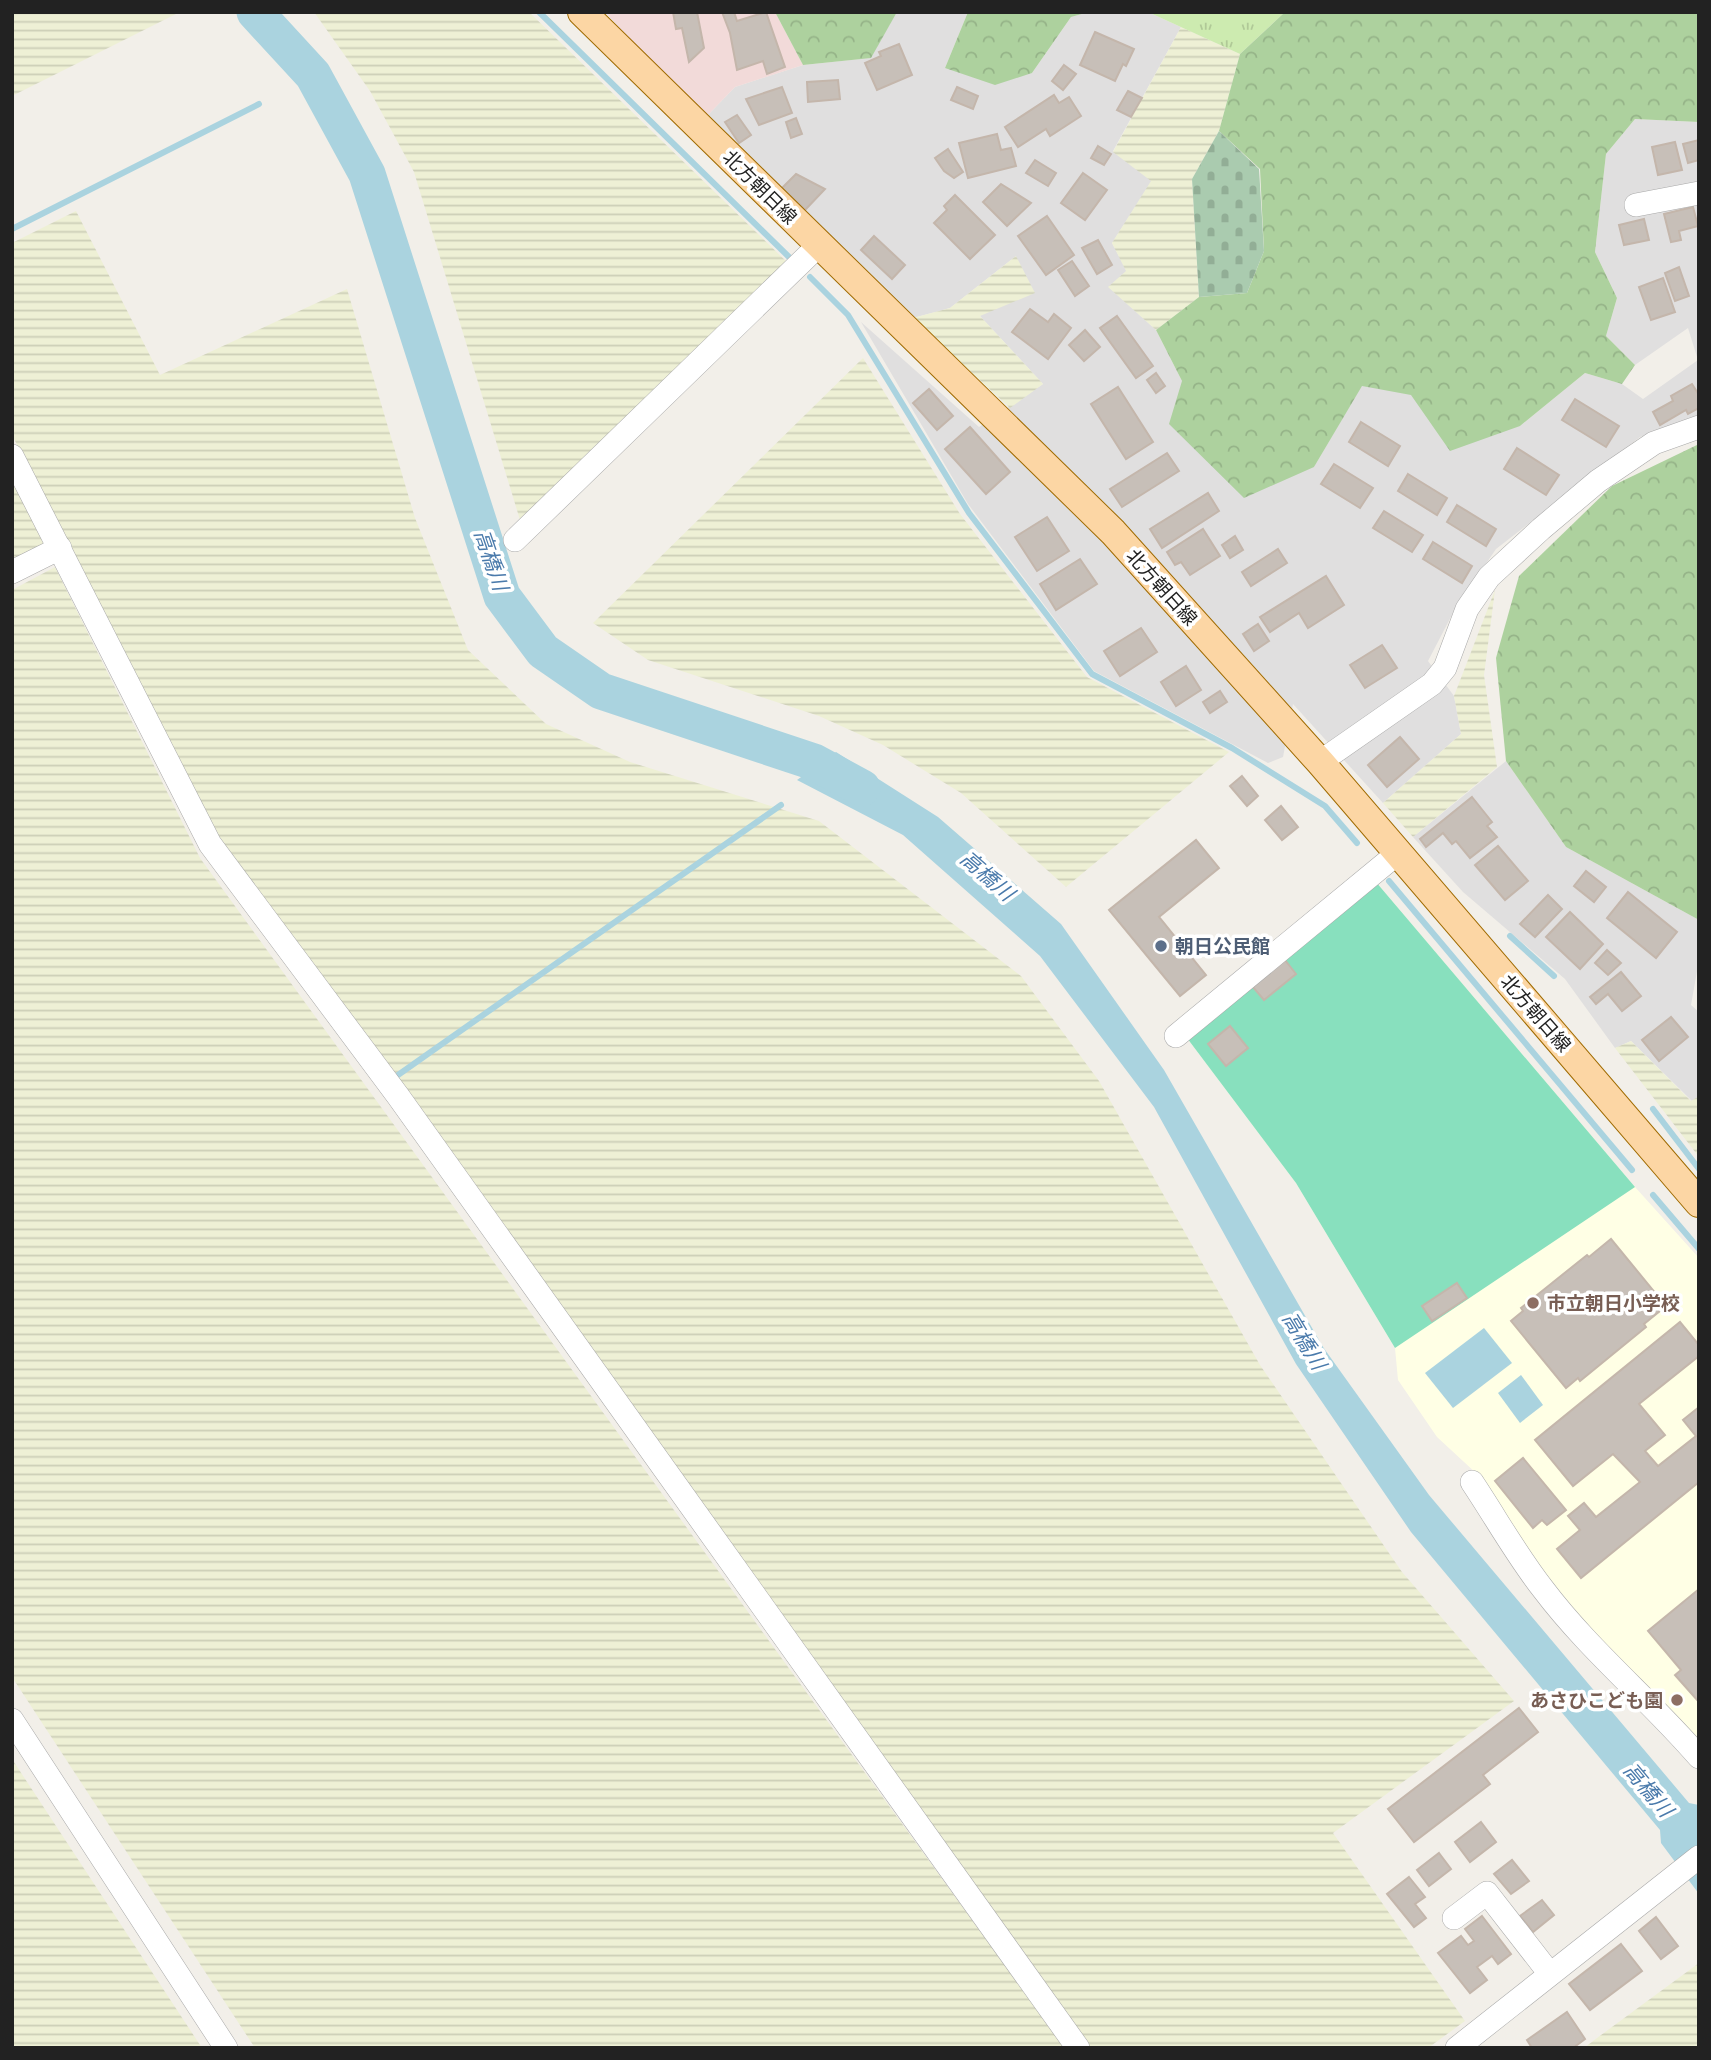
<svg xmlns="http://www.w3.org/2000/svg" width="1711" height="2060" font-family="'Exo 2','Noto Sans JP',sans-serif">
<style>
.residential{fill:#e0dfdf}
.commercial{fill:#f2dad9}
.education{fill:#ffffe5}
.farmland{fill:url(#farmland-rules)}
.grass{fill:url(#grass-tufts)}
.forest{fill:url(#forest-crowns)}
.cemetery{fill:url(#cemetery-stones)}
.pitch{fill:#88e0be}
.water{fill:#aad3df}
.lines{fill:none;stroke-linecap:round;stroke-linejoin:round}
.stream{stroke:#aad3df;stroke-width:6}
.river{stroke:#aad3df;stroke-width:37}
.building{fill:#c7bfb8;stroke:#c4b6ab;stroke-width:2}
.minor-casing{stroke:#a9a9a9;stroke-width:24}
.major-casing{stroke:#a06b00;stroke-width:30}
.minor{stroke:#fff;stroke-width:23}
.major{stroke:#fcd6a4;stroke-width:28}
.service-dot{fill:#5c6f8a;stroke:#fff;stroke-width:2.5}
.education-dot{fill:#8d6e63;stroke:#fff;stroke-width:2.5}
.labels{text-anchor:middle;stroke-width:7;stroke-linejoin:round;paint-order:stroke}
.street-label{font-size:19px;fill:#222;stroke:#fff}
.service-label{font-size:19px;font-weight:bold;fill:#4e5e75;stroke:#fff;text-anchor:start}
.education-label{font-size:19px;font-weight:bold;fill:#785e54;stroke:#fff;text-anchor:start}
.water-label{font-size:21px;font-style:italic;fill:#4a7aab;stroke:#fff}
</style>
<defs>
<pattern id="farmland-rules" width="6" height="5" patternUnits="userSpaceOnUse" patternTransform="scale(1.75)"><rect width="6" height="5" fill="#eef0d5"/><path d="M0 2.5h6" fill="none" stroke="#ccceb7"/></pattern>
<pattern id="grass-tufts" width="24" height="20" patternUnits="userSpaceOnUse" patternTransform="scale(1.75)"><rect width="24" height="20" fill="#cdebb0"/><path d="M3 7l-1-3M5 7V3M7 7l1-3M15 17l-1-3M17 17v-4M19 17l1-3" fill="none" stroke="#b0c997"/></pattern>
<pattern id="forest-crowns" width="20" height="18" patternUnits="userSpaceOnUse" patternTransform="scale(1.75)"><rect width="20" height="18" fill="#add19e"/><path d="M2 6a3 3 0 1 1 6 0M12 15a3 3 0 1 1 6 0" fill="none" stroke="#95b388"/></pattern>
<pattern id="cemetery-stones" width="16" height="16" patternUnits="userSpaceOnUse" patternTransform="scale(1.75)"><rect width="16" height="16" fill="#aacbaf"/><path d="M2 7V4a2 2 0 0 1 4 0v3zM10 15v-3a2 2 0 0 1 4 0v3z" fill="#92ae96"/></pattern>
</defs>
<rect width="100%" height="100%" fill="#f2efe9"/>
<g class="residential">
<polygon points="897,12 968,12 945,68 1032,73 1071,17 1089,12 1148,12 1181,27 1113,151 1152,181 1112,243 1127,271 1109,287 1156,330 1182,381 1314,467 1362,385 1411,394 1520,426 1585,373 1622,384 1643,399 1698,360 1688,328 1635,365 1606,336 1617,298 1595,252 1606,154 1635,119 1699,122 1699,415 1640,437 1496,549 1455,609 1428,661 1454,696 1461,734 1383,803 1293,704 1283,757 1268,763 1094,671 968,504 861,322 979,427 1043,384 980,316 1016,256 950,308 913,318 704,119 735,87 803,65 870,58"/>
<polygon points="1506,761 1566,847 1699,920 1699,960 1691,1005 1699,1012 1699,1096 1692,1101 1631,1041 1615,1048 1565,979 1463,892 1413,837"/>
</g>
<polygon class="commercial" points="605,12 775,12 803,65 735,87 704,119"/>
<polygon class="education" points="1376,882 1635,1187 1699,1258 1699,1744 1546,1585 1477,1474 1437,1437 1398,1380 1395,1348 1296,1183 1187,1038"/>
<g class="farmland">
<polygon points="12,12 177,12 178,13 12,96"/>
<polygon points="314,12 529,12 789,264 520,520 414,172 370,91"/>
<polygon points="1181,27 1240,54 1219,131 1192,179 1199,297 1156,330 1108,287 1126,271 1112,243 1151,181 1113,152"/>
<polygon points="76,211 160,375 347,289 415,518 468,650 546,724 630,762 819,821 1021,976 1099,1081 1260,1365 1402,1572 1514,1701 1333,1833 1465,2021 1428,2048 1091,2048 220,838 12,435 12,243"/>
<polygon points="1016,256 1035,293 980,316 1043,384 1010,408 913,318 950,308"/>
<polygon points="863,358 960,514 1087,677 1229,752 1066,887 961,793 883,745 819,716 648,660 593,623"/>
<polygon points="12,474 49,545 12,563"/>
<polygon points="55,567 200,858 1065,2048 255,2048 12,1677 12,590"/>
<polygon points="1495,590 1484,675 1497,767 1413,837 1383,803 1461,734 1454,696"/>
<polygon points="1631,1041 1691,1101 1699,1096 1699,1157 1615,1048"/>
<polygon points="12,1759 202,2048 12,2048"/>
<polygon points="1699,1963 1699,2048 1584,2048 1597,2038"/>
</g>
<polygon class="grass" points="1148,12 1285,12 1240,54"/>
<g class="forest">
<polygon points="775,12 897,12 871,58 803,65"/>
<polygon points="968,12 1089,12 1071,17 1032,73 995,85 945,68"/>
<polygon points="1285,12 1699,12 1699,122 1635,119 1606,154 1595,252 1617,298 1606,336 1635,365 1622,384 1585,373 1520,426 1450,451 1411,395 1362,386 1314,467 1244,498 1169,424 1182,381 1156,330 1199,297 1247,293 1264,251 1260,169 1219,131 1240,54"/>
<polygon points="1699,444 1699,920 1566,847 1506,761 1496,658 1519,576 1612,486"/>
</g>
<polygon class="cemetery" points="1219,131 1259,169 1264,251 1247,293 1199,297 1192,179"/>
<polygon class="pitch" points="1376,882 1635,1187 1395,1348 1296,1183 1187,1038"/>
<g class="water">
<polygon points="836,752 938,817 1061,924 1164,1070 1323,1347 1429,1495 1689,1803 1699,1805 1699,1894 1661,1843 1660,1830 1411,1532 1296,1364 1154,1107 1040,956 903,835 797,780"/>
<polygon points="1484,1328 1512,1363 1453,1408 1425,1373"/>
<polygon points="1521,1375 1543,1405 1520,1423 1498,1393"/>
</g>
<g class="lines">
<g class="stream">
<polyline points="539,12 789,257"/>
<polyline points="12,229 259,104"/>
<polyline points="810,277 848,315 969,513 1092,674 1232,748 1325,806 1357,843"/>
<polyline points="1389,881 1632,1170"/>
<polyline points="1510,936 1554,976"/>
<polyline points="398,1075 781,805"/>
<polyline points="1653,1109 1699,1169"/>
<polyline points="1653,1195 1699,1249"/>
</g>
<polyline class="river" points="255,12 313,75 367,174 502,596 543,651 601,691 814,762 862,788"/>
</g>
<g class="building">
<polygon points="673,12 697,12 704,48 689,62 682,28 676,29"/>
<polygon points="722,12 734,12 737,21 766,12 785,67 767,74 763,61 737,70 730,33"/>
<polygon points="1095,32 1134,49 1126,66 1123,64 1115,81 1080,65"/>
<polygon points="899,44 912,75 877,90 865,63 881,56 879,52"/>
<polygon points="1064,65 1076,74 1063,90 1052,81"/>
<polygon points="838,80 840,99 808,102 807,82"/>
<polygon points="782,87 792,113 759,125 746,99"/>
<polygon points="957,87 978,96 973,109 951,100"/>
<polygon points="1128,91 1142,98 1131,117 1117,110"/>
<polygon points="1054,95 1059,103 1069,97 1081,116 1050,136 1046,129 1018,147 1005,127"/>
<polygon points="737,115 751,135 739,143 725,122"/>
<polygon points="796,118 802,134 791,138 786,122"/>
<polygon points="997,134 1001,150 1011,148 1016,166 968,178 959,143"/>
<polygon points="1699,140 1699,160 1688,163 1683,144"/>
<polygon points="1675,142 1682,170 1658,175 1652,147"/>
<polygon points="1098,146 1111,154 1104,165 1091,158"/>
<polygon points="948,149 963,172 954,178 944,171 935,158"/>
<polygon points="1035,160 1056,173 1048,186 1026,173"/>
<polygon points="1083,173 1107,190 1085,220 1061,203"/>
<polygon points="796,174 825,189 805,210 782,188"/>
<polygon points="1001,184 1031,203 1007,226 983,202"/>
<polygon points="955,195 995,235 970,259 934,223 947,210 944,206"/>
<polygon points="1693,207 1698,226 1679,231 1681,240 1671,242 1664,214"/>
<polygon points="1047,216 1074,255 1046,275 1018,236"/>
<polygon points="1644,219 1649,240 1624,245 1619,225"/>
<polygon points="874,236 905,265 892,279 861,250"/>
<polygon points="1098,240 1112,265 1097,274 1082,248"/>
<polygon points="1072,261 1089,286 1075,296 1058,270"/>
<polygon points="1679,267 1689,296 1675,301 1665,273"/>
<polygon points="1663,278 1675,312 1651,320 1639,287"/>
<polygon points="1030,309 1048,322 1054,314 1071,328 1048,359 1012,332"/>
<polygon points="1117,316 1153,366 1136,378 1100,328"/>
<polygon points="1085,330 1100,347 1084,361 1069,345"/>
<polygon points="1156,373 1165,386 1156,393 1147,380"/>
<polygon points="1692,384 1699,395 1699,408 1688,414 1686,410 1660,425 1653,412 1673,401 1671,396"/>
<polygon points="1118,387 1153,442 1126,459 1091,404"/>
<polygon points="929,389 953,416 937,430 913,403"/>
<polygon points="1575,399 1619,426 1606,447 1562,420"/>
<polygon points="1361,422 1400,446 1388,466 1349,442"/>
<polygon points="970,427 1010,472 986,494 945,449"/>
<polygon points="1517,448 1559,475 1546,495 1504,469"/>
<polygon points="1167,453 1179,471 1122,507 1110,489"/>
<polygon points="1334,464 1373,488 1360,508 1321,484"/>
<polygon points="1408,474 1447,498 1437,515 1398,491"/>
<polygon points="1208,493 1219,511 1162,548 1150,529"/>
<polygon points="1457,505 1496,529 1486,546 1447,522"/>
<polygon points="1384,511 1423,535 1412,552 1373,528"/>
<polygon points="1047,517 1069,551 1037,571 1015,537"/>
<polygon points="1203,529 1220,556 1190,575 1181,562 1175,565 1167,552"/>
<polygon points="1235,536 1243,550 1230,558 1222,545"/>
<polygon points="1433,542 1472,566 1462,583 1423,559"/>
<polygon points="1278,549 1287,563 1251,586 1242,572"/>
<polygon points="1080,559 1097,584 1056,610 1040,584"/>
<polygon points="1326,576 1344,605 1308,628 1299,613 1270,632 1260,617"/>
<polygon points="1258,624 1269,641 1254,651 1243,634"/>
<polygon points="1141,628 1157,652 1120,676 1104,651"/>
<polygon points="1382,645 1397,668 1365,688 1350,665"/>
<polygon points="1186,666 1201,690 1176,706 1161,682"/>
<polygon points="1220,691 1227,702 1210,713 1203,702"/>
<polygon points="1400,737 1419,759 1387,787 1368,765"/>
<polygon points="1242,776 1258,796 1247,806 1230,786"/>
<polygon points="1472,797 1492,822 1487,826 1497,837 1470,858 1456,841 1452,844 1443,833 1426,847 1420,839"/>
<polygon points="1281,806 1298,827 1282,840 1265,820"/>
<polygon points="1196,840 1219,868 1159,917 1206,975 1180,996 1109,910"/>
<polygon points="1498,846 1528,881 1505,900 1475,865"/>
<polygon points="1586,871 1606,887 1594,902 1574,886"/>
<polygon points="1628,892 1677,932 1656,958 1607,918"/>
<polygon points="1548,895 1562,909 1535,937 1520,924"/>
<polygon points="1570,912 1603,944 1580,969 1546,937"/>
<polygon points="1607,950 1621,963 1608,975 1595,963"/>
<polygon points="1285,960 1296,974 1264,1000 1252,986"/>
<polygon points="1621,972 1641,996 1622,1011 1608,994 1596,1004 1590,997"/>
<polygon points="1671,1017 1688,1037 1659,1061 1642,1040"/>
<polygon points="1230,1026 1248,1048 1226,1066 1208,1044"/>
<polygon points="1611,1239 1666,1306 1644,1324 1646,1327 1580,1381 1578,1378 1566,1388 1511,1321 1523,1311 1521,1308 1587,1255 1589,1257"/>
<polygon points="1457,1283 1467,1298 1432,1321 1422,1306"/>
<polygon points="1680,1322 1699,1345 1699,1356 1639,1404 1665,1435 1645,1451 1658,1466 1696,1436 1683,1420 1699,1407 1699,1482 1581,1578 1557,1549 1580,1530 1568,1516 1584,1503 1596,1517 1640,1482 1613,1454 1573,1486 1535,1440"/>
<polygon points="1523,1458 1566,1510 1547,1525 1542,1520 1533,1528 1495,1481"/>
<polygon points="1699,1589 1699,1702 1675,1675 1681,1670 1648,1631"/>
<polygon points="1519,1708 1538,1732 1483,1775 1490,1784 1414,1842 1388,1809"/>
<polygon points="1481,1822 1496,1842 1470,1862 1455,1842"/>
<polygon points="1439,1853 1451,1869 1429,1886 1417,1870"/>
<polygon points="1512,1860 1529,1881 1511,1894 1494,1874"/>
<polygon points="1409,1877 1425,1897 1415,1904 1426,1918 1414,1927 1387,1894"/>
<polygon points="1542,1900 1554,1915 1533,1932 1520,1916"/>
<polygon points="1482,1916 1511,1954 1498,1964 1492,1956 1477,1967 1487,1980 1470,1993 1438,1953 1461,1936 1468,1945 1474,1941 1465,1929"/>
<polygon points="1656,1917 1678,1946 1661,1959 1639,1931"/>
<polygon points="1621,1944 1642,1971 1590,2010 1569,1984"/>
<polygon points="1567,2012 1585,2039 1573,2048 1532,2048 1527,2040"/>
</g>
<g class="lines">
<g class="minor-casing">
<g id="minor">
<polyline points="1636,205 1699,193"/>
<polyline points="12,456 210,844 398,1096 1078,2048"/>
<polyline points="515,540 819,245"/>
<polyline points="12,572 60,548"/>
<polyline points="1320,762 1432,684 1445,668 1467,609 1489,577 1541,529 1598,481 1654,443 1699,427"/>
<polyline points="1176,1036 1398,853"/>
<path d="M 1472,1482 C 1496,1518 1517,1556 1543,1589 C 1589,1650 1649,1699 1699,1757"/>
<polyline points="12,1720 226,2048"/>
<polyline points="1454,1918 1487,1893 1550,1974"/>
<polyline points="1457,2048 1699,1857"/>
</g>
</g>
<g class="major-casing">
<polyline id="major" points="582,12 1113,532 1320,762 1699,1203"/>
</g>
<use href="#minor" class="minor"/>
<use href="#major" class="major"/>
</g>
<circle class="service-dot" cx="1161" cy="946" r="7"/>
<g class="education-dot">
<circle cx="1533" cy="1303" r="7"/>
<circle cx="1677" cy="1700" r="7"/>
</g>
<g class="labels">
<g class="street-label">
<text transform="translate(760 187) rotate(45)" y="7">北方朝日線</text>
<text transform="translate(1162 587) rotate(48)" y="7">北方朝日線</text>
<text transform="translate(1536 1013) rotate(49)" y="7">北方朝日線</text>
</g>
<g class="service-label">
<text x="1175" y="953">朝日公民館</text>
</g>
<g class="education-label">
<text x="1547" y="1310">市立朝日小学校</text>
<text x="1663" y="1707" text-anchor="end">あさひこども園</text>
</g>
<g class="water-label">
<text transform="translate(491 560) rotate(71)" y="7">高橋川</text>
<text transform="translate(987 876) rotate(41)" y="7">高橋川</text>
<text transform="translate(1304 1341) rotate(59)" y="7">高橋川</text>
<text transform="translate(1648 1790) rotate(50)" y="7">高橋川</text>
</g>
</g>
<rect width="1711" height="2060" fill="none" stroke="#222222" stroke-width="28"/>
</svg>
